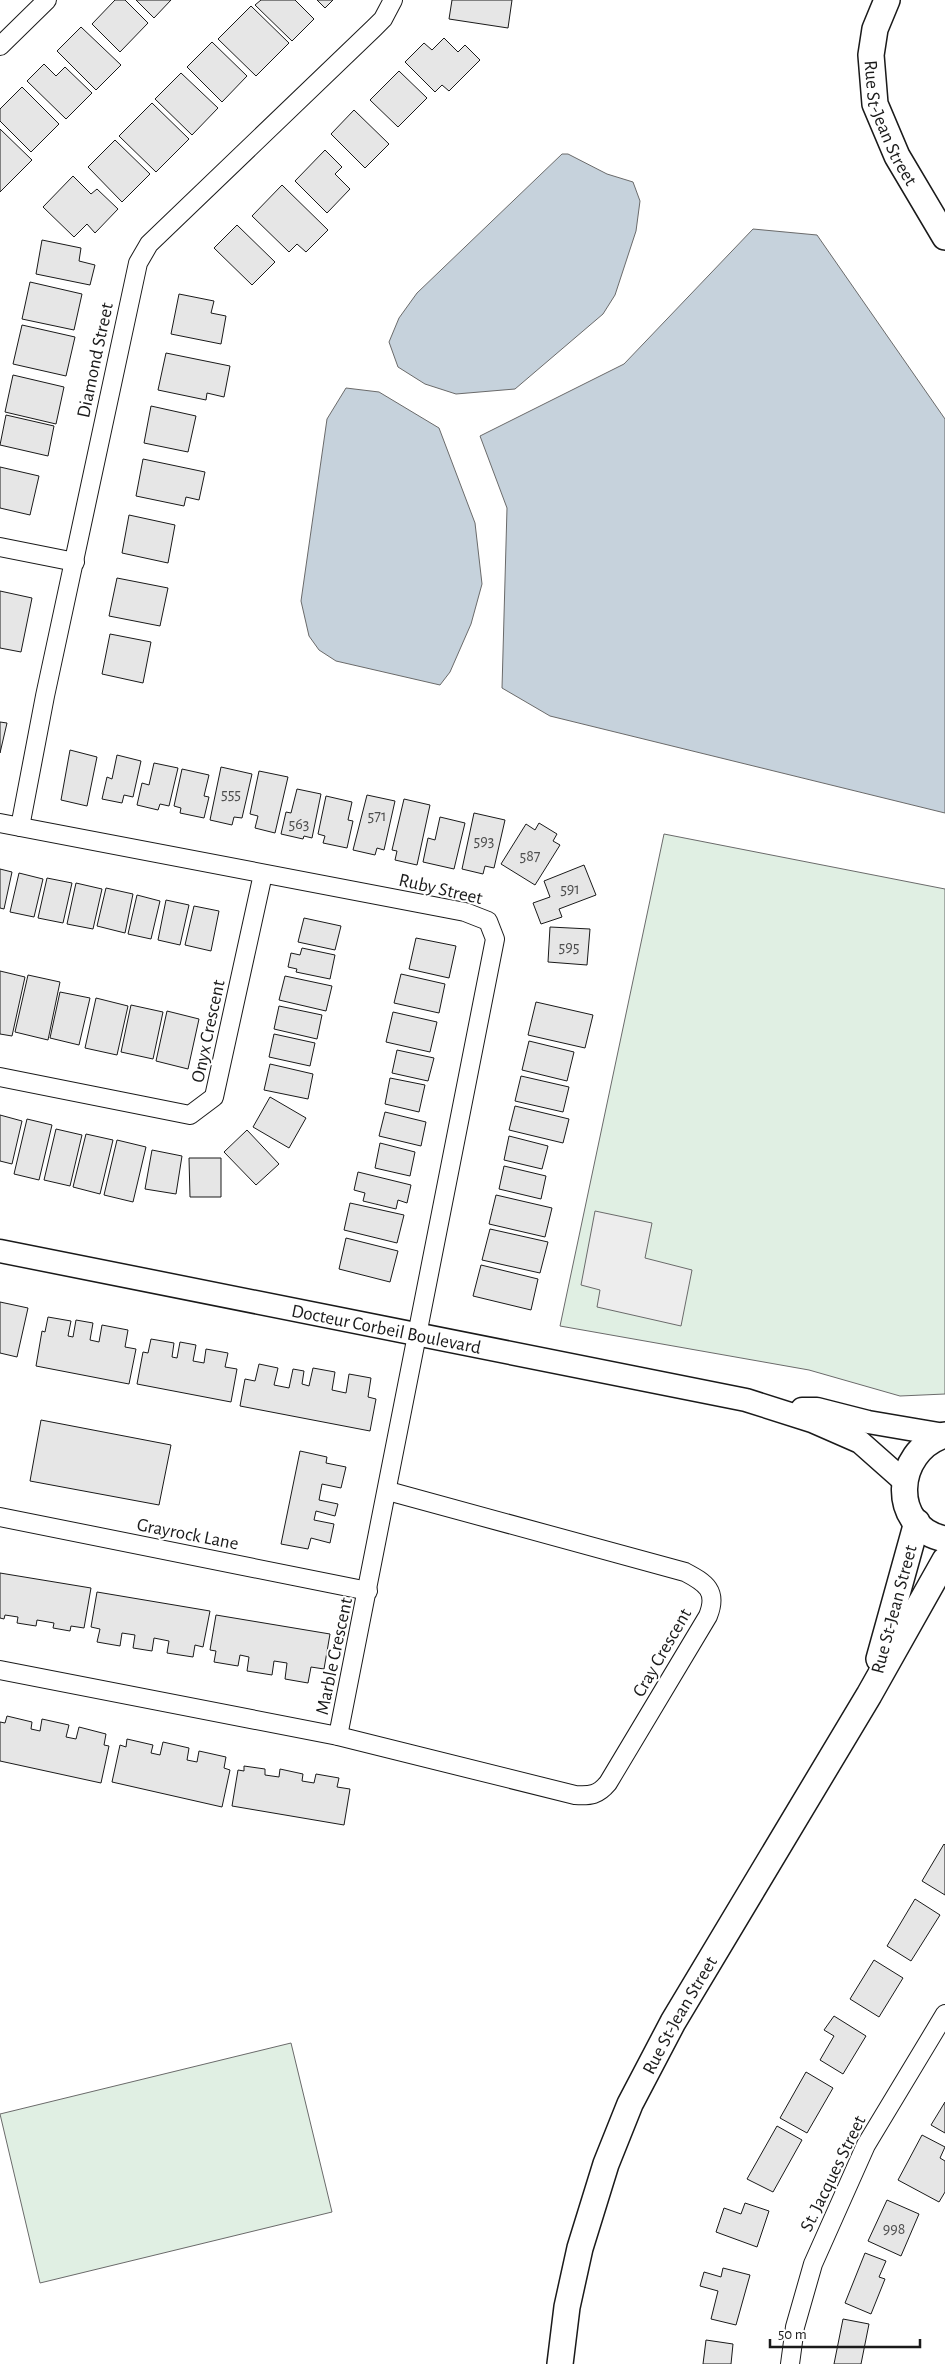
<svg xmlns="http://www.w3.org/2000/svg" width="945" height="2364" font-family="'Alegreya Sans',sans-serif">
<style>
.green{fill:#e0efe3;stroke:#6a6a6a}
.parking{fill:#ededed;stroke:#6a6a6a}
.water{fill:#c6d2dc;stroke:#6a6a6a}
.building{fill:#e6e6e6;stroke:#1a1a1a}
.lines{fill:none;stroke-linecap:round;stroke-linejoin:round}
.minor-casing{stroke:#1a1a1a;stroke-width:20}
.tertiary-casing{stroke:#1a1a1a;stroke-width:25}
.secondary-casing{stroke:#1a1a1a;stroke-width:28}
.minor{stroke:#fff;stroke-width:18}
.tertiary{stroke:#fff;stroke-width:22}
.secondary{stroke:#fff;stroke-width:25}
.labels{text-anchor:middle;stroke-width:4;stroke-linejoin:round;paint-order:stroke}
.number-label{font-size:16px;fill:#4d4d4d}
.street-label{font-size:19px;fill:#1a1a1a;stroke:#fff}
</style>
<rect width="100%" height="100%" fill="#fff"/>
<g class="green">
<polygon points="664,834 945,889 945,1394 900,1396 809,1370 560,1326"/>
<polygon points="291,2043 332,2212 40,2283 0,2114"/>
</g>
<polygon class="parking" points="595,1211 652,1223 645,1258 692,1270 681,1326 597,1307 600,1290 581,1285"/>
<g class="water">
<polygon points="562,154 568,154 607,174 633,182 640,201 636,231 615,295 603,314 515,389 456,394 425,384 398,367 389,342 399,318 417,293"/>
<polygon points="753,229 817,235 945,419 945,813 550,716 502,688 507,508 480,436 624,364"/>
<polygon points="346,388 379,392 439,428 475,523 482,584 471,624 450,672 440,685 336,661 319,650 309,636 301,601 327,419"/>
</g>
<g class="building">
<polygon points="115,0 125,0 148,23 120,52 92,24"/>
<polygon points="136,0 171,0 154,18"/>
<polygon points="261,0 295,0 314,19 292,41 255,5"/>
<polygon points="317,0 333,0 325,8"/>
<polygon points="452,0 512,0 508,28 449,19"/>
<polygon points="251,6 289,43 256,76 218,39"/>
<polygon points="81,27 121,65 96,90 57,51"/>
<polygon points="444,38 458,52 465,45 480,60 449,91 442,85 435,92 405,62 424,43 432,50"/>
<polygon points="212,42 247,76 222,102 187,67"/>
<polygon points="44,64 56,76 65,67 92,93 66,119 27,81"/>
<polygon points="399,71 427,98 398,127 370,100"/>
<polygon points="181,73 218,108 192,135 155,99"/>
<polygon points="22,87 59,124 31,152 0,121 0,109"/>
<polygon points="152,103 189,139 156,172 119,136"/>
<polygon points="354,110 389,144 365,168 331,134"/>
<polygon points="0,129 32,160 0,192"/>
<polygon points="115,140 150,174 122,202 88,167"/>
<polygon points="325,150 342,167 335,174 350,189 327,213 295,181"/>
<polygon points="73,176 91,194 97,189 118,209 95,233 87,224 74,237 43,207"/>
<polygon points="282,185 328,230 306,252 297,244 289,252 252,216"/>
<polygon points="237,225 275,262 252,285 214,248"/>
<polygon points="42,240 81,248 79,261 95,265 90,285 36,274"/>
<polygon points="30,282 82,294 74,330 22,319"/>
<polygon points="179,294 214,301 211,313 226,316 221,344 171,334"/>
<polygon points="22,325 75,337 66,376 13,364"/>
<polygon points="166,353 230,366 224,397 207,393 206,400 158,390"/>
<polygon points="13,375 64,387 56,424 5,412"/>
<polygon points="151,406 196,416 188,452 144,443"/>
<polygon points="6,415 54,426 48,456 0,445"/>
<polygon points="143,459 205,472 199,500 186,497 184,506 136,496"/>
<polygon points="0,467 39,476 30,515 0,508"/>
<polygon points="129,515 175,525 168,563 122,553"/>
<polygon points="117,578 168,588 160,626 109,616"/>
<polygon points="0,591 32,598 21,652 0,648"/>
<polygon points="110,634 151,642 143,683 102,674"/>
<polygon points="0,722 7,723 0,753"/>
<polygon points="70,750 97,757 87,806 61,800"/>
<polygon points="117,755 141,761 133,797 124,795 122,803 102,799 107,777 112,779"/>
<polygon points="154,763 178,768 169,806 160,804 158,810 137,805 142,783 149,785"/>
<polygon points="221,767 252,774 242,818 234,817 232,825 210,820"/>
<polygon points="182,769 209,775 204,796 209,797 204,818 180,813 181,808 174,806"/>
<polygon points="259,771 288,777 275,833 255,828 258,816 250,814"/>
<polygon points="297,789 321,794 312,838 304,836 303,839 281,834 286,812 291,813"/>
<polygon points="367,795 395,801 384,850 377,848 375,855 353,850"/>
<polygon points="326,796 352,802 348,820 353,821 347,848 323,843 325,836 318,834"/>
<polygon points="404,799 430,805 417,865 395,860 397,851 392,850"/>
<polygon points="474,813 505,820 494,868 485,866 483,874 462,869"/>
<polygon points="440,817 465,823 454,869 423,862 428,838 435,840"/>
<polygon points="539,823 557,834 553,841 560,845 535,885 501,864 526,824 535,830"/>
<polygon points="584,865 596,895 559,909 562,917 541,924 533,903 550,897 544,881"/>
<polygon points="0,869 12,872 4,909 0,908"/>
<polygon points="19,873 43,879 34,917 10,912"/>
<polygon points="47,878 72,883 63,923 38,918"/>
<polygon points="76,883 102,889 93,929 67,924"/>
<polygon points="106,888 133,894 125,933 97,926"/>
<polygon points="137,895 160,901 151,939 128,934"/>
<polygon points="166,900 189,905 180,945 158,940"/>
<polygon points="194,906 219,911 211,951 185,945"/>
<polygon points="304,918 341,926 335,950 298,942"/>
<polygon points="550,927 590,929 587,965 548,962"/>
<polygon points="416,938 456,946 449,978 409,969"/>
<polygon points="302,948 335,955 330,979 296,972 297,969 288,967 291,953 300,955"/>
<polygon points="0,971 25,977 12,1036 0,1034"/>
<polygon points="401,974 445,984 439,1013 394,1003"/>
<polygon points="28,975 60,982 48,1040 15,1032"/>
<polygon points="285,976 332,986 326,1011 279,1000"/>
<polygon points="60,992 90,998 79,1045 50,1038"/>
<polygon points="96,998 128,1006 117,1055 85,1048"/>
<polygon points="536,1002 593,1015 585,1048 528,1035"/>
<polygon points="131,1005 163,1012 153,1059 121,1052"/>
<polygon points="279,1006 322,1015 317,1039 274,1029"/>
<polygon points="167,1011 199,1019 188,1069 156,1061"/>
<polygon points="393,1012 437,1022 430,1052 386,1042"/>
<polygon points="274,1034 315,1043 310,1066 269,1057"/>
<polygon points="529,1041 574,1052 567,1081 522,1070"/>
<polygon points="397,1050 434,1058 428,1081 392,1073"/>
<polygon points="270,1064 313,1074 308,1099 264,1090"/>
<polygon points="521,1076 569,1087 563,1112 515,1101"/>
<polygon points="390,1078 425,1085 419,1112 385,1104"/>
<polygon points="270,1097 306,1118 289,1148 253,1127"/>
<polygon points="515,1106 569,1119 563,1143 509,1130"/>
<polygon points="385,1112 426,1122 421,1146 379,1136"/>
<polygon points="0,1115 22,1121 12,1164 0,1161"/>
<polygon points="27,1119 52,1125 39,1180 14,1174"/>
<polygon points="56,1129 82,1135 70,1186 44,1180"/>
<polygon points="247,1130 279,1164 256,1185 224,1152"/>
<polygon points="86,1134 113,1140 100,1194 73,1187"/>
<polygon points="509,1136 548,1146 542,1169 504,1160"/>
<polygon points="117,1140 146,1147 133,1202 104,1195"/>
<polygon points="380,1143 415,1152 410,1176 375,1168"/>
<polygon points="152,1150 182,1156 176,1194 145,1189"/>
<polygon points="189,1158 221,1158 221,1197 190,1197"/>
<polygon points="504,1166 546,1176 541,1199 499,1189"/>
<polygon points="358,1172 411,1185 407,1203 398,1200 396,1209 363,1201 365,1193 354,1190"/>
<polygon points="496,1195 552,1208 545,1237 489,1224"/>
<polygon points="350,1203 404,1215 397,1243 344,1230"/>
<polygon points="490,1229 548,1242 540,1273 482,1260"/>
<polygon points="346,1238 398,1251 390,1282 339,1269"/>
<polygon points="481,1265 538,1279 531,1310 473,1296"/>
<polygon points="0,1302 28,1308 17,1357 0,1353"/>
<polygon points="48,1317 71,1321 68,1336 73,1337 76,1320 93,1323 90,1340 99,1342 102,1325 128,1330 125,1347 136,1349 129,1384 36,1366 42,1331 45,1332"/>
<polygon points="151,1339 174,1343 172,1357 177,1358 180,1342 196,1345 193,1361 204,1363 206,1349 228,1353 225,1367 237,1369 231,1402 137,1384 143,1352 148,1353"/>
<polygon points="259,1364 278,1368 274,1385 289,1388 293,1369 304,1371 302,1384 309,1386 313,1368 335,1372 332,1390 346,1393 349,1374 371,1378 368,1397 376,1399 370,1431 240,1406 245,1379 255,1381"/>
<polygon points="41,1420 171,1445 159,1505 30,1481"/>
<polygon points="300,1451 327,1457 326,1463 346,1467 341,1488 322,1484 319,1500 338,1504 335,1516 316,1511 314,1520 334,1524 330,1543 311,1538 308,1549 281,1544"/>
<polygon points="0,1573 91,1588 84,1628 71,1626 70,1631 53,1628 54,1623 37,1620 36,1626 17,1623 18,1617 5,1615 4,1619 0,1618"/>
<polygon points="97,1592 210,1611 203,1647 195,1645 193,1657 167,1653 169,1641 154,1638 152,1651 133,1648 135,1635 122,1633 120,1646 97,1642 100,1629 91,1627"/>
<polygon points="216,1615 330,1634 324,1669 311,1667 308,1683 285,1679 287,1663 274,1661 272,1675 247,1671 249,1657 240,1655 238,1666 214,1662 216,1651 210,1650"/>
<polygon points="7,1716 32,1722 31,1729 40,1731 42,1719 69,1725 66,1737 76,1739 79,1727 106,1734 104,1745 109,1746 101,1783 0,1761 0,1722 5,1723"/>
<polygon points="127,1739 153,1745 151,1753 160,1755 163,1742 189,1748 187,1760 197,1762 199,1751 226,1757 224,1768 230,1770 222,1807 112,1782 120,1745 126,1747"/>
<polygon points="244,1766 265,1769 265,1775 279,1777 280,1769 303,1774 302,1781 314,1783 316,1774 339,1778 337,1787 350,1789 344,1825 232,1806 238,1770 244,1771"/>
<polygon points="944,1844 945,1845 945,1895 922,1881"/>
<polygon points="915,1899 940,1915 911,1961 887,1946"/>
<polygon points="874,1960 903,1978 879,2017 850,1999"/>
<polygon points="834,2016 866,2036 843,2074 820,2060 834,2036 824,2030"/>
<polygon points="806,2072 833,2088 807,2133 780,2118"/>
<polygon points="945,2102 945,2133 931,2125"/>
<polygon points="777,2126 802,2140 773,2192 747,2179"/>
<polygon points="922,2135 945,2147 940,2158 945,2161 945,2192 939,2202 898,2180"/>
<polygon points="887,2200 919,2214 901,2256 868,2241"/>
<polygon points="745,2203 769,2211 757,2247 716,2232 724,2208 741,2214"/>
<polygon points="865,2253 886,2261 879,2277 885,2279 871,2314 845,2303"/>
<polygon points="723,2268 750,2275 736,2325 711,2319 718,2291 700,2286 704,2272 721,2277"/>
<polygon points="843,2319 869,2324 861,2364 834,2364"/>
<polygon points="706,2340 733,2344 731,2364 703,2364"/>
</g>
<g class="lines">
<g class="minor-casing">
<g id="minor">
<polyline points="0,46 47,0"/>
<polyline points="0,547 75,562"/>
<polyline points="0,823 465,912 488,921 495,939 338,1736"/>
<polyline points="20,827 45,696 138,263 149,244 374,28 383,19 393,0"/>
<polyline points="0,1077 190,1115 214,1097 263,874"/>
<polyline points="0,1517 368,1591"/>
<path d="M 0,1670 L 338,1736 L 575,1795 C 591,1796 598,1795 608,1783 L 708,1616 C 718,1591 706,1583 685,1572 L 388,1491"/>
<polyline points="790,2364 795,2327 813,2264 866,2145 945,2014"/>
</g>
</g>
<g class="tertiary-casing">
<g id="tertiary">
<path id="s1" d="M 0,1251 L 746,1400 L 812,1421 L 860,1442 L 904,1481"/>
<polyline points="802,1409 817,1409 868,1422 944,1435"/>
</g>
</g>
<g class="secondary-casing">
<g id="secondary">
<path id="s2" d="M 887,0 L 875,29 L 871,55 L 875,104 L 897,156 L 945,237"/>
<path d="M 945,1435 C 893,1451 889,1528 945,1539"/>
<polyline points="879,1659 917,1522"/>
<path id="s3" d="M 560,2364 L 567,2307 L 580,2248 L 606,2164 L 630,2104 L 673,2022 L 869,1695 L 945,1560"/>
</g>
</g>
<use href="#minor" class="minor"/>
<use href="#tertiary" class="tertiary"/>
<use href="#secondary" class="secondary"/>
</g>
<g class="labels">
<g class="number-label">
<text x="231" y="799">555</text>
<text x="377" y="821">571</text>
<text x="299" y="829">563</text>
<text x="484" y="846">593</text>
<text x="530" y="861">587</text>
<text x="570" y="894">591</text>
<text x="569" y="952">595</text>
<text x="894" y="2234">998</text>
</g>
<g class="street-label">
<text dy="7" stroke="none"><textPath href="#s2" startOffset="129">Rue St-Jean Street</textPath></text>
<text transform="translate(94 360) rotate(-78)" y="7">Diamond Street</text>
<text transform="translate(441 888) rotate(13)" y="7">Ruby Street</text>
<text transform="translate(207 1031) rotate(-78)" y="7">Onyx Crescent</text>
<text dy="7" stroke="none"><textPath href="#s1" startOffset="394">Docteur Corbeil Boulevard</textPath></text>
<text transform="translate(188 1533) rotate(11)" y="7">Grayrock Lane</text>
<text transform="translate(893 1609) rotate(-75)" y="7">Rue St-Jean Street</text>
<text transform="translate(661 1652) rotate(-60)" y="7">Cray Crescent</text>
<text transform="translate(333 1656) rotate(-78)" y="7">Marble Crescent</text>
<text dy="7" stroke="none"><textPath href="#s3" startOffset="372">Rue St-Jean Street</textPath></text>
<text transform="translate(832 2173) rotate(-64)" y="7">St. Jacques Street</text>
</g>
</g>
<path d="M770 2339v8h150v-8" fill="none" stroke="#1a1a1a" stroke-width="2.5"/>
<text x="778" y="2339" font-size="15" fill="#1a1a1a" stroke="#ffffff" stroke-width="4" paint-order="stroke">50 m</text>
</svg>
